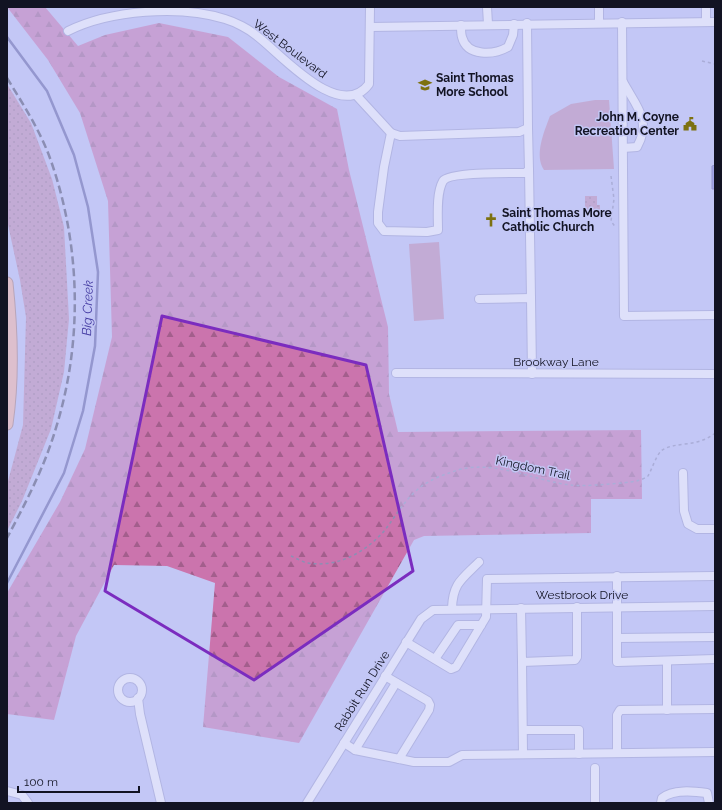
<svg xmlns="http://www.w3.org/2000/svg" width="722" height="810" font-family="Raleway,sans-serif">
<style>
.grass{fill:url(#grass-dots)}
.forest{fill:url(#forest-firs)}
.pitch{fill:#c18bad}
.water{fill:#7b7dd4;stroke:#5c5d9f}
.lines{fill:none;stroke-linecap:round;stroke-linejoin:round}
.stream{stroke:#5c5d9f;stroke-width:2.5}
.minor-casing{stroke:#9ea1cd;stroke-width:10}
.highway-casing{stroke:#ab7d72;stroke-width:13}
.path{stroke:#8c8fb4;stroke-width:1.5;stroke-dasharray:3 3;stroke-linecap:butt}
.minor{stroke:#fff;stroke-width:8}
.highway{stroke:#fdb69c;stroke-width:11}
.rail{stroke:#474962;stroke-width:2.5;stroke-dasharray:8 4;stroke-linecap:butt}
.marked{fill:none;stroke:#7b2cbf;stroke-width:3;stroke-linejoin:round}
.labels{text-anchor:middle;stroke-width:3;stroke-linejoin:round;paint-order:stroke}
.street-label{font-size:12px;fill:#121323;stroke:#c3c7f5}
.poi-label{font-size:12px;font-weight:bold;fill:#121323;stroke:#c3c7f5;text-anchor:start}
.water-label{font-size:13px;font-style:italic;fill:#453ca3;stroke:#c3c7f5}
</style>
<defs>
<pattern id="grass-dots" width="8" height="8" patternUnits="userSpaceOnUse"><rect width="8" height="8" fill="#c18bad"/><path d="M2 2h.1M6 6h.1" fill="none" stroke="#9b708c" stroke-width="1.8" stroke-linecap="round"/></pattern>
<pattern id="forest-firs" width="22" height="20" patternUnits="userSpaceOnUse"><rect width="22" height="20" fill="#cb74ad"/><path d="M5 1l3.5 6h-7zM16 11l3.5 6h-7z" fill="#a35e8c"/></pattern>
</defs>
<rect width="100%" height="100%" fill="#c3c7f5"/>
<g class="grass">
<polygon points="7,84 31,123 52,179 64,227 69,319 64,372 51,429 22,501 7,531 7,485 23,425 26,317 20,280 7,220"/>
<polygon points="585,196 597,196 597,205 600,205 600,212 585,213"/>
</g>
<polygon class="forest" points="7,7 45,7 78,46 105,35 159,23 228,37 279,77 337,109 349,170 388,327 389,394 398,432 641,430 642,499 591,499 591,533 424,536 414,540 299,743 203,727 215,583 167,566 114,565 76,636 54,720 7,714 7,593 60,502 85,449 112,337 108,201 80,113 48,60"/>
<g class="pitch">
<path d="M 595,100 L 609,100 L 614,169 L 544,170 C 534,155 544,132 550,116 L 571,104 Z"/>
<polygon points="439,242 444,319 414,321 409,244"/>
</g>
<polygon class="water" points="715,165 715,189 712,189 712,166"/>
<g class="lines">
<polyline class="stream" points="7,37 47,91 74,155 88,207 98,272 95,346 83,411 64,473 7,583"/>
<g class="minor-casing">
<g id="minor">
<polyline points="487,7 488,24"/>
<polyline points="599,7 599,22"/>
<polyline points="706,7 706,22"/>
<polyline points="622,22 624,316 715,315"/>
<path d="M 461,25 C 461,29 461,34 462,37 C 467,57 494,55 508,47 L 513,35 L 514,24"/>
<polyline points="370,27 715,22"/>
<path d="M 68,31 C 110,10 180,5 225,19 C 235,22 249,29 257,36 C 281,54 340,123 369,84 L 370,7"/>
<path d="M 623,82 C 636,106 652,120 637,147 L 623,148"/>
<polyline points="356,95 391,133 400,136 519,132 528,128 527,23"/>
<path d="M 391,133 L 384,167 L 378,212 L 378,223 L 384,231 L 427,232 L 438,230 C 438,217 436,193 443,181 C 449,172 512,173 525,173 L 529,170 L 528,128"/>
<polyline points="529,170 531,298"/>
<polyline points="479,299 531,298 532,374"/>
<polyline points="396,373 715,374"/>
<polyline points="683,473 684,511 688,524 697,529 715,529"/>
<polyline points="617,576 617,662 715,659"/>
<path d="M 452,608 C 453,583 462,579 479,562"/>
<polyline points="521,608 522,662 575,660 577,657 577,607"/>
<polyline points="617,638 715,637"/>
<polyline points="406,642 451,669 456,667 486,617 487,579 715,576"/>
<polyline points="435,659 458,625 481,625"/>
<polyline points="667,661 667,710"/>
<polyline points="522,662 523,754"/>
<polyline points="385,676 428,701 430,705 429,710 399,759"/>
<circle cx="130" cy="690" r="12"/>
<polyline points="138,698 140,714 161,803"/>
<polyline points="523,730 579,730 579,754"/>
<polyline points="344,743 355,750 414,762 449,762 462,755 715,752"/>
<polyline points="355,750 396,683"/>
<polyline points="617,753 617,715 620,710 715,709"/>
<polyline points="595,768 595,803"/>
<polyline points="7,791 22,795 28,803"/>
<polyline points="307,803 421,619 433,610 715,606"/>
<path d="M 661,803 L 662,798 C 673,789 693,791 707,793 L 709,803"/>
</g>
</g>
<g class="highway-casing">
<path id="highway" d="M 7,283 C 12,330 14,376 7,424"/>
</g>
<g class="path">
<polyline points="702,61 715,64"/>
<polyline points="611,176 614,199 611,221 616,228"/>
<path d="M 291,556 C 296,558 302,562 308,563 C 338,568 366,552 385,530 C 395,517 404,501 417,490 C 427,481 440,476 452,472 C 492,457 532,481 571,485 C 582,487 626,483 637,481 C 641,480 645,478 648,476 C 652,469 656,456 661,451 C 673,441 698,448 715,433"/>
</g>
<use href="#minor" class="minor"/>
<use href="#highway" class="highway"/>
<path class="rail" d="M 7,78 C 23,104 41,132 51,161 C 81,247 83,343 55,431 C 44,468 25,504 7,538"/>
</g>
<path d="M0 0H722V810H0ZM 162,316 L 366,365 L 413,571 L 254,680 L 105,591 Z" fill="#c3c7f5" fill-opacity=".55" fill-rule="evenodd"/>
<path class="marked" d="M 162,316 L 366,365 L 413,571 L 254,680 L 105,591 Z"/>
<defs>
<g id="school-bare" transform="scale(1.08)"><path d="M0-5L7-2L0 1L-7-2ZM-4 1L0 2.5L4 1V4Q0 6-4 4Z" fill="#7d7110" stroke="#c3c7f5" stroke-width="2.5" paint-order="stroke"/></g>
<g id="civic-bare" transform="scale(1.08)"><path d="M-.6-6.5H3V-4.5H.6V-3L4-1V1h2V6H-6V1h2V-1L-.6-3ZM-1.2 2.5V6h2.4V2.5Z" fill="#7d7110" stroke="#c3c7f5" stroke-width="2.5" paint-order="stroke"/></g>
<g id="church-bare" transform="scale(1.08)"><path d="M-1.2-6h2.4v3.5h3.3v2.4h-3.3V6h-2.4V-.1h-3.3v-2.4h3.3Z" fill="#7d7110" stroke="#c3c7f5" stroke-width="2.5" paint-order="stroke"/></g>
</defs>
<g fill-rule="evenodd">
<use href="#school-bare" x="425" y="85"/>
<use href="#civic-bare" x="690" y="124"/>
<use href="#church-bare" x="491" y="220"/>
</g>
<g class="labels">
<g class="street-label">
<text transform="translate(290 49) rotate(37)" y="4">West Boulevard</text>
<text x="556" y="366">Brookway Lane</text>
<text transform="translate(533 468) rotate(12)" y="4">Kingdom Trail</text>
<text x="582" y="599">Westbrook Drive</text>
<text transform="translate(362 691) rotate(-58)" y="4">Rabbit Run Drive</text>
</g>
<g class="poi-label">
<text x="436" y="82">Saint Thomas<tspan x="436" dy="14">More School</tspan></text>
<text x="679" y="121" text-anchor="end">John M. Coyne<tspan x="679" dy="14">Recreation Center</tspan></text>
<text x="502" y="217">Saint Thomas More<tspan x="502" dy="14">Catholic Church</tspan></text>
</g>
<g class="water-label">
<text transform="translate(87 308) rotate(-88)" y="5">Big Creek</text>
</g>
</g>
<rect width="722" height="810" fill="none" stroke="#121323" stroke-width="16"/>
<path d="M18 786v6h121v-6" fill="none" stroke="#121323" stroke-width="2"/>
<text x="24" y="786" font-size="12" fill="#121323" stroke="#c3c7f5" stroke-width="3" paint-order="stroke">100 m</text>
</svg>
